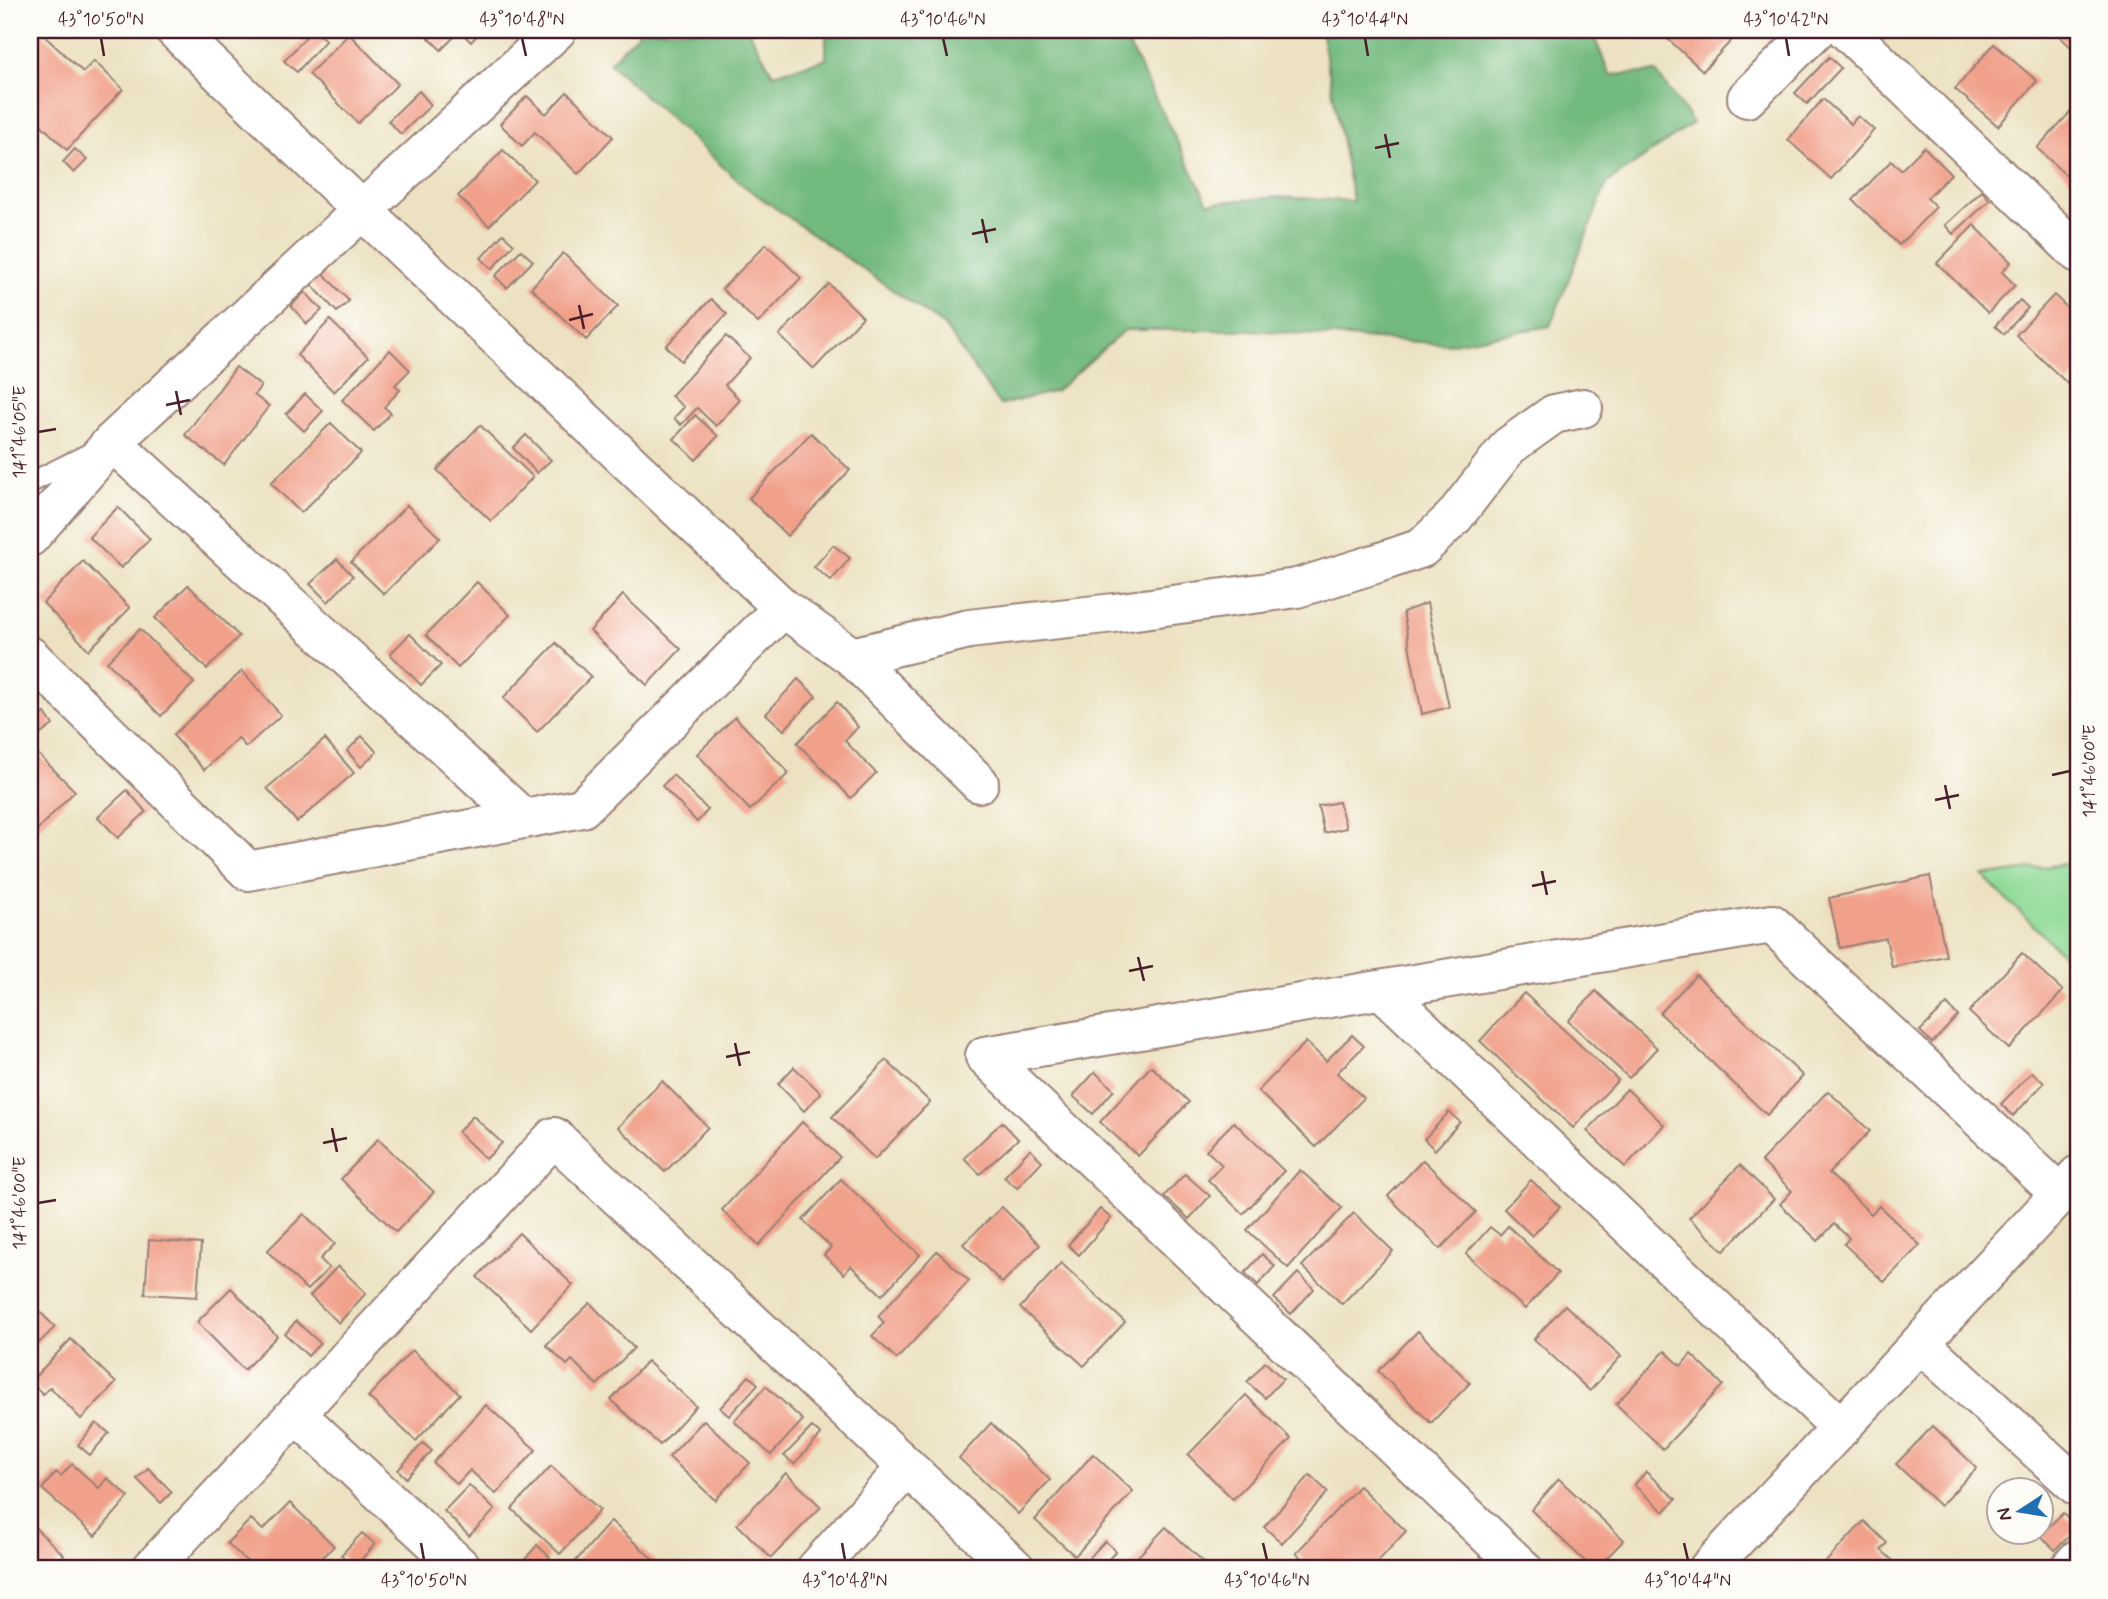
<svg xmlns="http://www.w3.org/2000/svg" width="2108" height="1599" font-family="Mynerve,sans-serif">
<style>
.green{fill:#8fda96;stroke:#6c7c60;stroke-width:2}
.forest{fill:#73ba7f;stroke:#5e6c55;stroke-width:2}
.building{fill:#f1a08a}
.lines{fill:none;stroke-linecap:round;stroke-linejoin:round}
.service-casing{stroke:#9b8076;stroke-width:23}
.minor-casing{stroke:#9b8076;stroke-width:42}
.tertiary-casing{stroke:#9b8076;stroke-width:42}
.service{stroke:#fff;stroke-width:19}
.minor{stroke:#fff;stroke-width:38}
.tertiary{stroke:#fff;stroke-width:38}
.ticks{fill:none;stroke:#4a1f2b;stroke-width:2.5}
.neatline{fill:none;stroke:#4a1f2b;stroke-width:2.5}
.ticks-label{font-size:18px;text-anchor:middle;fill:#4a1f2b}
</style>
<rect width="100%" height="100%" fill="#fdfcf7"/>
<filter id="ink" filterUnits="userSpaceOnUse"><feTurbulence type="fractalNoise" baseFrequency=".0143" numOctaves="2"/><feDisplacementMap in="SourceGraphic" scale="14" xChannelSelector="R" yChannelSelector="G"/><feConvolveMatrix kernelMatrix="1 2 1 2 8 2 1 2 1" color-interpolation-filters="sRGB"/></filter>
<filter id="wash" filterUnits="userSpaceOnUse"><feTurbulence type="fractalNoise" baseFrequency=".00686" numOctaves="4" result="noise"/><feDisplacementMap in="SourceGraphic" scale="28" xChannelSelector="R" yChannelSelector="G"/><feGaussianBlur stdDeviation="1.57" result="paint"/><feColorMatrix in="noise" values="0 0 0 0 0 0 0 0 0 0 0 0 0 0 0 0 0 1.4 0 .05"/><feComposite in="paint" operator="in"/></filter>
<g filter="url(#wash)">
<rect width="100%" height="100%" fill="#ece2c2"/>
<polygon class="green" points="2078,862 2078,969 1983,876"/>
<polygon class="forest" points="641,30 748,30 773,74 826,59 826,30 1121,30 1208,203 1277,197 1353,201 1321,30 1591,30 1610,75 1656,72 1693,123 1607,183 1550,326 1447,344 1247,330 1125,330 1056,391 1000,405 944,326 744,186 609,63"/>
<g id="blocks">
<g class="building">
<polygon points="312,30 326,40 297,72 284,61"/>
<polygon points="421,30 482,30 471,42 460,31 441,50"/>
<polygon points="1658,30 1741,30 1703,71"/>
<polygon points="2053,30 2078,30 2078,54"/>
<polygon points="40,32 83,72 94,61 123,89 67,150 30,114 30,43"/>
<polygon points="349,34 398,84 358,123 309,74"/>
<polygon points="1994,44 2037,81 1998,126 1955,89"/>
<polygon points="1829,57 1841,68 1807,104 1795,93"/>
<polygon points="419,91 431,105 401,134 388,121"/>
<polygon points="567,92 613,137 578,174 535,132 522,146 500,124 527,96 546,114"/>
<polygon points="1823,99 1851,124 1858,116 1874,130 1831,179 1788,140"/>
<polygon points="2074,108 2078,111 2078,187 2037,148"/>
<polygon points="1924,147 1951,174 1927,198 1936,207 1899,245 1853,200 1891,161 1901,170"/>
<polygon points="75,149 87,160 74,173 63,162"/>
<polygon points="503,150 535,180 489,226 458,196"/>
<polygon points="1982,191 1990,200 1953,234 1945,225"/>
<polygon points="1974,225 2011,262 2002,272 2015,285 1988,313 1937,263"/>
<polygon points="503,234 514,244 492,269 481,258"/>
<polygon points="766,244 801,278 758,323 722,289"/>
<polygon points="521,250 533,261 507,288 495,276"/>
<polygon points="563,253 618,306 586,340 531,288"/>
<polygon points="323,273 349,301 337,312 311,284"/>
<polygon points="829,284 863,317 814,369 779,335"/>
<polygon points="305,292 322,310 307,324 291,306"/>
<polygon points="2054,295 2078,318 2078,373 2068,384 2016,335"/>
<polygon points="711,299 727,314 681,361 666,346"/>
<polygon points="2020,300 2028,308 2004,334 1995,326"/>
<polygon points="330,320 368,357 334,392 297,355"/>
<polygon points="726,336 750,358 725,385 740,400 716,426 697,408 681,425 674,418 684,407 671,396"/>
<polygon points="390,350 410,370 395,385 400,390 384,407 391,413 374,431 342,400"/>
<polygon points="236,367 261,386 254,395 269,406 224,465 185,435"/>
<polygon points="305,394 323,411 304,431 286,414"/>
<polygon points="695,415 718,436 696,460 674,439"/>
<polygon points="331,423 361,453 301,513 271,483"/>
<polygon points="480,425 533,477 491,521 437,470"/>
<polygon points="811,433 850,470 787,536 749,498"/>
<polygon points="526,435 551,460 537,473 513,448"/>
<polygon points="407,505 440,538 384,594 351,562"/>
<polygon points="118,507 150,539 121,568 89,537"/>
<polygon points="833,545 850,558 831,581 814,567"/>
<polygon points="337,559 353,576 328,602 310,584"/>
<polygon points="83,561 130,608 89,650 43,603"/>
<polygon points="477,582 510,615 458,668 426,635"/>
<polygon points="188,585 239,636 207,669 155,618"/>
<polygon points="623,595 681,649 647,685 590,631"/>
<polygon points="1427,603 1449,707 1422,714 1403,612"/>
<polygon points="140,629 194,683 161,716 107,662"/>
<polygon points="410,634 441,665 421,685 390,654"/>
<polygon points="556,643 591,677 537,732 503,698"/>
<polygon points="242,671 281,715 246,747 238,738 204,770 173,735"/>
<polygon points="798,679 816,696 784,730 766,714"/>
<polygon points="837,702 858,727 845,741 876,773 851,798 797,743"/>
<polygon points="45,713 53,725 34,739 30,734 30,724"/>
<polygon points="735,717 789,773 750,810 697,754"/>
<polygon points="362,736 377,752 361,767 347,751"/>
<polygon points="325,739 354,773 297,822 267,788"/>
<polygon points="36,752 75,791 30,837 30,759"/>
<polygon points="673,775 708,810 697,822 662,786"/>
<polygon points="127,790 146,812 118,838 98,817"/>
<polygon points="1339,802 1346,828 1324,833 1318,806"/>
<polygon points="1930,876 1946,956 1892,967 1886,938 1840,948 1829,898"/>
<polygon points="2022,953 2063,991 2009,1049 1969,1012"/>
<polygon points="1696,975 1803,1076 1767,1115 1660,1013"/>
<polygon points="1596,991 1657,1048 1629,1078 1568,1021"/>
<polygon points="1524,993 1618,1080 1573,1128 1480,1041"/>
<polygon points="1947,1004 1958,1016 1932,1043 1920,1031"/>
<polygon points="1352,1035 1364,1046 1337,1073 1364,1098 1316,1147 1258,1091 1306,1042 1326,1061"/>
<polygon points="886,1060 930,1102 875,1159 832,1117"/>
<polygon points="1151,1066 1189,1102 1138,1156 1100,1122"/>
<polygon points="794,1067 821,1093 804,1111 778,1084"/>
<polygon points="1095,1072 1114,1090 1093,1114 1073,1096"/>
<polygon points="2032,1072 2044,1083 2013,1116 2001,1104"/>
<polygon points="662,1081 708,1127 665,1172 618,1127"/>
<polygon points="1627,1089 1664,1125 1625,1167 1587,1131"/>
<polygon points="1828,1091 1870,1131 1829,1173 1871,1214 1879,1206 1920,1245 1884,1282 1844,1244 1849,1238 1834,1224 1818,1241 1780,1204 1792,1191 1761,1161"/>
<polygon points="1449,1112 1460,1122 1435,1150 1424,1139"/>
<polygon points="473,1116 502,1143 486,1159 458,1132"/>
<polygon points="802,1122 840,1157 759,1245 722,1210"/>
<polygon points="1002,1122 1018,1139 980,1174 964,1158"/>
<polygon points="1234,1122 1284,1171 1243,1214 1208,1180 1222,1165 1206,1150"/>
<polygon points="378,1139 434,1192 396,1232 341,1179"/>
<polygon points="1030,1149 1042,1161 1017,1188 1004,1177"/>
<polygon points="1423,1160 1476,1212 1440,1249 1388,1196"/>
<polygon points="1740,1165 1774,1199 1724,1251 1689,1218"/>
<polygon points="1300,1170 1342,1208 1288,1268 1247,1230"/>
<polygon points="1185,1174 1210,1196 1189,1219 1164,1196"/>
<polygon points="841,1179 920,1255 882,1295 851,1266 844,1274 824,1255 831,1247 803,1220"/>
<polygon points="1531,1180 1560,1207 1532,1236 1504,1209"/>
<polygon points="1002,1207 1040,1245 1002,1283 963,1244"/>
<polygon points="1100,1209 1111,1218 1079,1255 1068,1245"/>
<polygon points="1354,1213 1393,1251 1342,1304 1302,1266"/>
<polygon points="304,1214 335,1244 320,1259 329,1268 307,1290 267,1251"/>
<polygon points="1508,1226 1558,1273 1525,1309 1466,1254 1490,1227 1500,1235"/>
<polygon points="519,1233 573,1285 531,1329 477,1277"/>
<polygon points="149,1240 201,1244 197,1297 145,1294"/>
<polygon points="937,1251 969,1281 897,1359 872,1336 884,1323 878,1316"/>
<polygon points="1262,1254 1275,1266 1258,1285 1245,1273"/>
<polygon points="1061,1263 1125,1322 1084,1366 1020,1308"/>
<polygon points="338,1266 366,1293 339,1323 310,1296"/>
<polygon points="1298,1273 1314,1289 1291,1314 1274,1298"/>
<polygon points="231,1288 277,1336 244,1370 197,1322"/>
<polygon points="30,1302 55,1327 30,1352"/>
<polygon points="590,1303 634,1348 597,1385 572,1360 567,1365 546,1345"/>
<polygon points="1565,1305 1621,1356 1590,1391 1534,1339"/>
<polygon points="296,1321 320,1343 308,1356 285,1334"/>
<polygon points="1418,1331 1470,1383 1431,1423 1378,1371"/>
<polygon points="71,1339 116,1383 81,1419 50,1387 43,1394 30,1382"/>
<polygon points="412,1350 460,1394 416,1441 368,1397"/>
<polygon points="1665,1351 1681,1366 1691,1354 1723,1385 1663,1449 1616,1404"/>
<polygon points="647,1361 696,1406 660,1445 611,1400"/>
<polygon points="1265,1362 1283,1379 1265,1398 1247,1382"/>
<polygon points="749,1376 758,1384 729,1416 720,1408"/>
<polygon points="766,1386 803,1420 771,1455 734,1421"/>
<polygon points="1246,1395 1291,1439 1233,1499 1188,1455"/>
<polygon points="486,1405 536,1450 496,1494 470,1470 457,1484 433,1463"/>
<polygon points="704,1420 750,1463 715,1500 669,1457"/>
<polygon points="96,1423 109,1433 90,1455 78,1445"/>
<polygon points="991,1423 1050,1480 1018,1514 959,1458"/>
<polygon points="1933,1426 1977,1468 1940,1506 1896,1464"/>
<polygon points="812,1427 821,1435 794,1464 784,1456"/>
<polygon points="423,1443 432,1451 406,1478 398,1470"/>
<polygon points="1093,1454 1133,1491 1075,1556 1035,1520"/>
<polygon points="72,1464 99,1488 107,1478 129,1497 95,1536 42,1489 56,1472 61,1476"/>
<polygon points="551,1466 600,1510 560,1554 512,1509"/>
<polygon points="148,1468 172,1492 161,1503 137,1479"/>
<polygon points="1646,1472 1676,1499 1664,1512 1634,1485"/>
<polygon points="786,1473 821,1507 771,1558 737,1524"/>
<polygon points="1310,1475 1328,1492 1282,1543 1264,1527"/>
<polygon points="1559,1479 1624,1540 1596,1569 1593,1569 1531,1510"/>
<polygon points="469,1485 495,1510 469,1536 444,1511"/>
<polygon points="1359,1486 1406,1531 1371,1569 1313,1569 1296,1553"/>
<polygon points="290,1503 334,1546 311,1569 255,1569 227,1543 251,1519 263,1530"/>
<polygon points="2063,1513 2078,1528 2055,1550 2040,1535"/>
<polygon points="611,1521 658,1564 653,1569 583,1569 575,1562"/>
<polygon points="1864,1521 1887,1543 1881,1550 1902,1569 1824,1569 1821,1567"/>
<polygon points="30,1523 64,1555 51,1569 30,1569"/>
<polygon points="1166,1527 1211,1569 1126,1569"/>
<polygon points="362,1533 375,1544 355,1567 341,1555"/>
<polygon points="1105,1541 1116,1551 1100,1569 1079,1569"/>
<polygon points="537,1545 550,1557 540,1569 517,1569"/>
<polygon points="2021,1561 2030,1569 2014,1569"/>
<polygon points="674,1562 683,1569 668,1569"/>
<polygon points="869,1562 877,1569 862,1569"/>
</g>
</g>
</g>
<g filter="url(#ink)">
<use href="#blocks" fill-opacity="0" stroke="#9b8076" stroke-width="2"/>
<g class="lines">
<g class="service-casing">
<polyline id="service" points="30,483 92,452"/>
</g>
<g class="minor-casing">
<g id="minor">
<polyline points="175,30 361,209 783,608 852,657 979,783"/>
<polyline points="1846,30 2078,253"/>
<polyline points="1747,98 1816,30"/>
<polyline points="112,442 524,819"/>
<polyline points="30,537 112,442 557,30"/>
<polyline points="30,656 248,871 582,808 783,608"/>
<polyline points="852,657 969,629 1114,613 1297,588 1375,564 1422,548 1454,517 1509,446 1554,414 1583,408"/>
<polyline points="1382,990 1841,1428"/>
<polyline points="985,1056 1772,924 2060,1194"/>
<polyline points="985,1056 1523,1569"/>
<polyline points="1920,1343 2078,1487"/>
<polyline points="296,1414 463,1569"/>
<polyline points="151,1569 554,1137 1016,1569"/>
<polyline points="816,1569 907,1467"/>
<polyline points="2069,1569 2078,1559"/>
</g>
</g>
<g class="tertiary-casing">
<polyline id="tertiary" points="1708,1569 2078,1175"/>
</g>
<use href="#service" class="service"/>
<use href="#minor" class="minor"/>
<use href="#tertiary" class="tertiary"/>
</g>
</g>
<path class="ticks" d="M 101,38 L 104,56M 522,38 L 526,56M 943,38 L 947,56M 1365,38 L 1368,56M 1786,38 L 1789,56M 1385,134 L 1390,158M 1375,148 L 1399,143M 982,219 L 987,243M 972,234 L 996,229M 579,305 L 584,329M 569,320 L 593,314M 176,391 L 181,415M 166,405 L 190,400M 38,432 L 56,429M 2052,775 L 2070,771M 1945,785 L 1950,809M 1935,800 L 1959,795M 1542,871 L 1547,895M 1532,886 L 1556,881M 1138,957 L 1144,981M 1129,971 L 1153,966M 735,1043 L 740,1066M 726,1057 L 750,1052M 332,1128 L 337,1152M 323,1143 L 347,1138M 38,1203 L 56,1200M 421,1543 L 424,1560M 842,1543 L 845,1560M 1263,1543 L 1267,1560M 1684,1543 L 1688,1560"/>
<rect width="2108" height="1599" fill="none" stroke="#fdfcf7" stroke-width="77"/>
<g transform="translate(2020 1511) rotate(258)"><circle r="33" fill="#fdfcf7" stroke="#b5a4a5" stroke-width="2"/>
<path d="M0-5L12 26L0 18L-12 26Z" fill="#1f6fb2"/>
<text y="-10" font-size="19" font-weight="bold" text-anchor="middle" fill="#4a1f2b">N</text>
</g>
<rect x="38" y="38" width="2032" height="1522" class="neatline"/>
<g class="ticks-label">
<text x="101" y="25">43°10'50"N</text>
<text x="522" y="25">43°10'48"N</text>
<text x="943" y="25">43°10'46"N</text>
<text x="1365" y="25">43°10'44"N</text>
<text x="1786" y="25">43°10'42"N</text>
<text transform="translate(19 432) rotate(-90)" y="6">141°46'05"E</text>
<text transform="translate(2089 771) rotate(-90)" y="6">141°46'00"E</text>
<text transform="translate(19 1203) rotate(-90)" y="6">141°46'00"E</text>
<text x="424" y="1586">43°10'50"N</text>
<text x="845" y="1586">43°10'48"N</text>
<text x="1267" y="1586">43°10'46"N</text>
<text x="1688" y="1586">43°10'44"N</text>
</g>
</svg>
